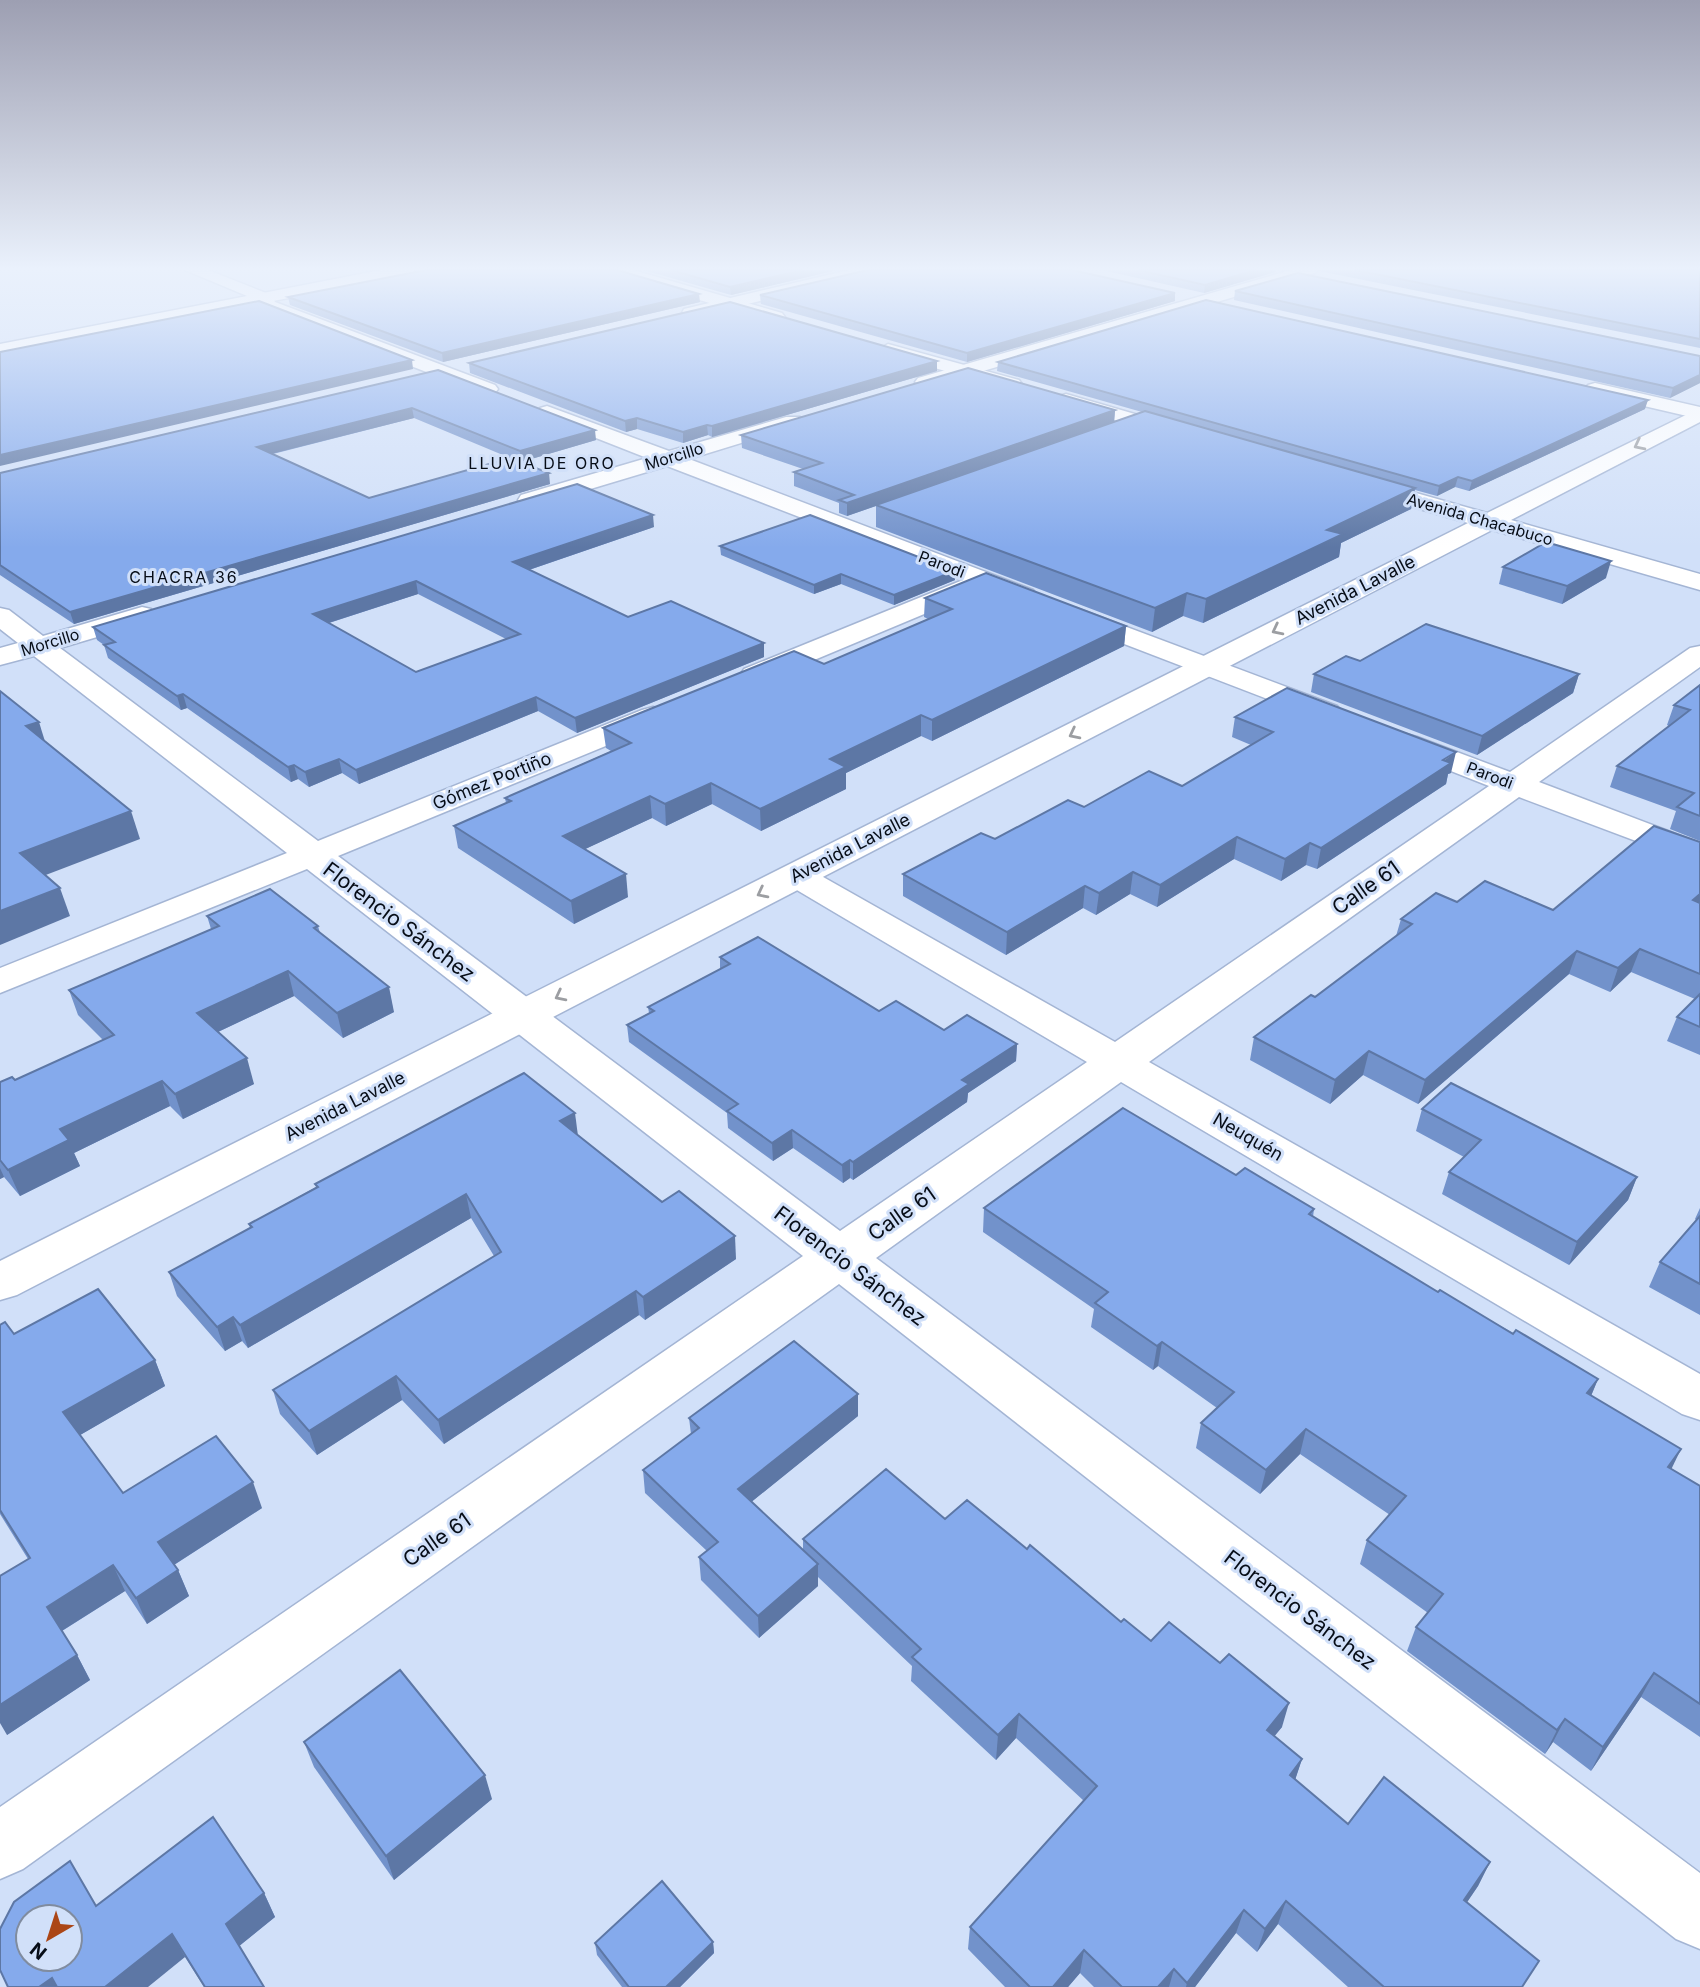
<svg xmlns="http://www.w3.org/2000/svg" width="1700" height="1987" font-family="Inter,sans-serif">
<style>
.lines{fill:none;stroke-linecap:round;stroke-linejoin:round}
.minor-casing{stroke:#a4b5d4;stroke-width:3}
.major-casing{stroke:#a4b5d4;stroke-width:3}
.minor{fill:#fff;fill-rule:evenodd}
.major{fill:#fff;fill-rule:evenodd}
.wall{fill:#7292cb;fill-rule:evenodd}
.shaded-wall{fill:#5d77a5}
.building{fill:#85aaec;stroke:#5d77a5;stroke-width:2;fill-rule:evenodd}
.oneway{stroke:#9c9ea2}
.labels{text-anchor:middle;stroke-width:6;stroke-linejoin:round;paint-order:stroke}
.far-street-label{font-size:16px;fill:#070d17;stroke:#d1e0f9}
.far-neighbourhood-label{font-size:16px;letter-spacing:2px;fill:#070d17;stroke:#d1e0f9}
.street-label{font-size:18px;fill:#070d17;stroke:#d1e0f9}
.near-street-label{font-size:21px;fill:#070d17;stroke:#d1e0f9}
</style>
<rect width="100%" height="100%" fill="#d1e0f9"/>
<g class="lines">
<g class="minor-casing">
<g id="minor">
<polygon points="185,270 208,270 271,295 275,302 495,385 498,389 495,393 481,393 263,309 259,301"/>
<polygon points="849,270 878,270 876,273 690,318 682,313 684,309"/>
<polygon points="1291,270 1317,270 1315,273 932,386 925,388 915,382 918,378"/>
<polygon points="1595,383 1700,407 1700,419 1588,393 1585,389 1588,385"/>
<polygon points="547,406 669,451 786,417 800,417 803,421 800,425 689,459 1033,590 1037,595 1033,600 1024,603 984,589 764,681 754,684 744,681 740,675 744,669 963,580 667,466 537,505 521,505 518,500 521,495 647,458 540,416 537,412 540,408"/>
<polygon points="142,607 151,609 155,615 151,621 60,648 318,841 642,710 653,707 664,710 668,716 664,722 338,856 840,1231 1087,1062 785,883 780,876 785,869 797,866 809,869 1115,1042 1489,786 1395,749 1391,743 1395,737 1406,734 1417,737 1510,772 1690,648 1700,646 1700,667 1539,782 1700,843 1700,865 1519,797 1149,1062 1700,1374 1700,1420 1682,1414 1121,1082 876,1258 1700,1873 1700,1949 1676,1939 839,1284 23,1869 0,1879 0,1807 803,1256 307,869 0,993 0,968 287,853 34,656 0,665 0,648 18,643 0,629 0,608 9,610 43,636"/>
<polygon points="1076,608 1337,706 1342,712 1337,718 1327,721 1317,718 1067,622 1063,616 1067,610"/>
</g>
</g>
<g class="major-casing">
<g id="major">
<polygon points="381,270 415,270 407,275 0,354 0,344"/>
<polygon points="607,270 633,270 782,313 785,317 776,322 770,321 609,273"/>
<polygon points="888,344 1019,380 1022,384 1012,390 882,353 879,349"/>
<polygon points="1066,394 1183,428 1186,432 1183,436 1176,438 1059,404 1056,400 1059,396"/>
<polygon points="1700,408 1700,422 1511,520 1700,574 1700,590 1492,530 17,1295 0,1300 0,1261 1468,523 1354,490 1351,485 1354,480 1370,480 1487,513"/>
</g>
</g>
<use href="#minor" class="minor"/>
<use href="#major" class="major"/>
</g>
<g class="wall">
<polygon points="643,270 837,270 731,295"/>
<polygon points="1102,270 1276,270 1275,272 1204,293"/>
<polygon points="1319,270 1700,270 1700,348 1319,271"/>
<polygon points="1235,291 1700,356 1700,383 1670,398 1234,300"/>
<polygon points="1175,293 1175,301 967,362 761,304 760,295"/>
<polygon points="288,297 700,302 443,362 290,305"/>
<polygon points="998,362 1645,409 1469,491 1455,487 1437,496 1415,490 1411,509 1341,543 1339,557 1203,623 1183,616 1152,632 876,527 876,506 847,516 839,513 839,503 794,486 794,472 803,469 742,448 741,435 1115,410 1114,422 1142,412 997,371"/>
<polygon points="469,363 937,371 712,437 708,435 683,443 637,429 626,432 470,373"/>
<path d="M 438,370 L 596,440 L 521,462 L 550,484 L 74,624 L 0,575 L 0,473 ZM 414,418 L 510,458 L 369,498 L 273,454 Z"/>
<path d="M 654,527 L 529,570 L 628,617 L 764,643 L 764,657 L 577,733 L 538,711 L 359,784 L 342,773 L 309,787 L 298,779 L 291,782 L 187,708 L 181,710 L 108,658 L 104,645 L 97,640 L 93,627 ZM 418,594 L 506,639 L 416,672 L 329,623 Z"/>
<polygon points="720,546 955,571 955,580 894,605 841,584 814,594 721,555"/>
<polygon points="1503,567 1606,578 1562,604 1499,584"/>
<polygon points="925,598 1126,626 1124,646 932,741 921,736 846,773 846,789 761,831 712,804 666,826 652,818 585,849 628,897 574,924 458,848 454,826 506,803 505,798 611,751 606,748 603,728 824,664 928,619 924,617"/>
<polygon points="1314,674 1579,674 1573,693 1477,755 1311,692"/>
<polygon points="1700,685 1700,841 1670,829 1676,811 1610,787 1617,766 1669,726 1667,725 1674,705"/>
<polygon points="1235,717 1451,773 1448,774 1446,784 1317,869 1306,865 1281,881 1234,859 1157,907 1130,894 1096,915 1083,908 1006,955 903,896 903,874 1084,807 1182,786 1251,745 1232,737"/>
<polygon points="1700,842 1700,1055 1667,1041 1677,1017 1695,999 1631,972 1610,992 1569,974 1418,1104 1363,1075 1330,1104 1250,1060 1254,1037 1315,997 1396,936 1401,919 1457,902 1553,910"/>
<polygon points="207,916 318,926 320,933 394,1012 343,1038 294,996 218,1032 254,1084 183,1119 170,1106 74,1153 80,1166 20,1196 4,1177 0,1179 0,1082 15,1080 103,1040 78,1015 69,990 211,929"/>
<polygon points="720,957 879,1011 944,1030 1017,1044 1016,1061 968,1093 967,1102 853,1180 850,1178 843,1183 793,1148 773,1161 728,1128 727,1113 629,1042 627,1025 649,1013 648,1007 720,969"/>
<polygon points="1422,1109 1637,1177 1628,1200 1569,1265 1442,1194 1449,1172 1464,1157 1416,1131"/>
<polygon points="578,1135 736,1259 645,1320 639,1315 444,1444 402,1400 317,1455 280,1414 273,1390 494,1256 471,1218 248,1348 242,1341 225,1351 177,1296 169,1272 250,1228 249,1224 316,1187 315,1184"/>
<polygon points="1236,1175 1314,1209 1313,1217 1438,1292 1598,1379 1591,1396 1671,1469 1700,1486 1700,1737 1641,1697 1591,1771 1553,1742 1545,1754 1407,1651 1416,1627 1428,1613 1360,1564 1367,1540 1390,1515 1300,1454 1260,1494 1196,1448 1201,1423 1217,1408 1158,1366 1153,1370 1091,1327 1094,1309 983,1232 984,1208"/>
<polygon points="1700,1208 1700,1315 1649,1287 1660,1262 1696,1220 1695,1219"/>
<polygon points="0,1325 14,1334 155,1360 165,1386 80,1435 123,1493 262,1508 174,1565 178,1570 189,1596 147,1624 125,1591 62,1631 77,1655 90,1680 7,1735 28,1559 0,1514"/>
<polygon points="858,1394 858,1416 751,1502 803,1550 803,1539 945,1519 1027,1549 1121,1622 1282,1727 1274,1736 1302,1759 1295,1780 1348,1824 1490,1862 1478,1886 1467,1902 1523,1987 1348,1987 1278,1924 1257,1952 1236,1933 1195,1987 1094,1987 1080,1973 1068,1987 1005,1987 968,1949 970,1927 1084,1801 1016,1738 996,1760 911,1681 912,1666 818,1577 818,1586 759,1638 701,1580 699,1557 707,1551 645,1493 643,1470 691,1434 689,1418"/>
<polygon points="304,1742 492,1799 394,1880 314,1767"/>
<polygon points="70,1861 96,1906 264,1893 275,1917 239,1946 264,1987 204,1987 185,1957 8,1987"/>
<polygon points="713,1942 714,1953 680,1987 622,1987 597,1955 595,1943"/>
</g>
<g class="shaded-wall">
<polygon points="803,270 837,270 731,295 730,287"/>
<polygon points="1256,270 1276,270 1275,272 1204,293 1205,285"/>
<polygon points="1175,293 1175,301 967,362 967,353"/>
<polygon points="699,294 700,302 443,362 442,353"/>
<polygon points="412,360 413,369 0,466 0,455"/>
<polygon points="937,361 937,371 712,437 712,426"/>
<polygon points="1700,375 1700,383 1670,398 1673,388"/>
<polygon points="1648,400 1645,409 1469,491 1472,481"/>
<polygon points="412,408 414,418 259,457 257,447"/>
<polygon points="1115,410 1114,423 847,516 847,503"/>
<polygon points="637,418 637,429 626,432 625,421"/>
<polygon points="707,425 708,435 683,443 683,432"/>
<polygon points="595,430 596,440 521,462 520,451"/>
<polygon points="549,473 550,484 74,624 70,612"/>
<polygon points="1458,477 1455,487 1437,496 1439,486"/>
<polygon points="1415,488 1411,509 1341,543 1339,557 1203,623 1206,599 1327,530"/>
<polygon points="653,515 654,527 514,575 513,562"/>
<polygon points="1611,561 1606,578 1562,604 1567,586"/>
<polygon points="955,571 955,580 894,605 894,595"/>
<polygon points="841,574 841,584 814,594 814,585"/>
<polygon points="416,581 418,594 316,627 313,614"/>
<polygon points="1187,593 1183,616 1152,632 1155,608"/>
<polygon points="1126,626 1124,646 932,741 932,720"/>
<polygon points="764,643 764,657 577,733 575,718"/>
<polygon points="1579,674 1573,693 1477,755 1482,736"/>
<polygon points="183,694 187,708 181,710 177,696"/>
<polygon points="536,697 538,711 359,784 356,770"/>
<polygon points="921,715 921,736 846,773 846,789 761,831 760,809 830,759"/>
<polygon points="39,722 47,748 26,726"/>
<polygon points="1456,752 1451,773 1448,774 1446,784 1317,869 1321,848"/>
<polygon points="339,759 342,773 309,787 305,772"/>
<polygon points="294,765 298,779 291,782 288,767"/>
<polygon points="711,783 712,804 666,826 665,804"/>
<polygon points="650,796 652,818 566,858 563,836"/>
<polygon points="131,811 140,839 30,881 20,853"/>
<polygon points="1237,837 1234,859 1157,907 1160,885"/>
<polygon points="1310,843 1306,865 1281,881 1285,859"/>
<polygon points="1133,872 1130,894 1096,915 1099,893"/>
<polygon points="626,874 628,897 574,924 571,901"/>
<polygon points="1085,886 1083,908 1006,955 1007,932"/>
<polygon points="60,888 70,916 0,945 0,911"/>
<polygon points="1700,894 1700,909 1693,900"/>
<polygon points="1640,949 1631,972 1610,992 1618,968"/>
<polygon points="1577,951 1569,974 1418,1104 1425,1080"/>
<polygon points="288,971 294,996 205,1038 197,1013"/>
<polygon points="389,987 394,1012 343,1038 337,1013"/>
<polygon points="1017,1044 1016,1061 968,1093 967,1102 853,1180 853,1162 962,1080"/>
<polygon points="1369,1051 1363,1075 1330,1104 1335,1080"/>
<polygon points="247,1058 254,1084 183,1119 175,1094"/>
<polygon points="162,1081 170,1106 74,1153 80,1166 20,1196 8,1170 60,1129"/>
<polygon points="575,1113 578,1136 560,1121"/>
<polygon points="792,1130 793,1148 773,1161 772,1143"/>
<polygon points="850,1160 850,1178 843,1183 842,1165"/>
<polygon points="0,1168 4,1177 0,1179"/>
<polygon points="1637,1177 1628,1200 1569,1265 1577,1242"/>
<polygon points="466,1194 471,1218 248,1348 240,1325"/>
<polygon points="735,1236 736,1259 645,1320 643,1297"/>
<polygon points="636,1291 639,1315 444,1444 438,1420"/>
<polygon points="233,1317 242,1341 225,1351 217,1327"/>
<polygon points="1162,1342 1158,1366 1153,1370 1157,1346"/>
<polygon points="155,1360 165,1386 75,1438 63,1412"/>
<polygon points="396,1376 402,1400 317,1455 309,1431"/>
<polygon points="1598,1379 1588,1403 1587,1393"/>
<polygon points="858,1394 858,1416 739,1512 738,1489"/>
<polygon points="1306,1429 1300,1454 1260,1494 1266,1470"/>
<polygon points="1681,1449 1669,1474 1668,1467"/>
<polygon points="253,1482 262,1508 169,1568 158,1542"/>
<polygon points="818,1564 818,1586 759,1638 758,1616"/>
<polygon points="113,1565 125,1591 60,1632 47,1607"/>
<polygon points="178,1570 189,1596 147,1624 136,1598"/>
<polygon points="77,1655 90,1680 7,1735 0,1723 0,1705"/>
<polygon points="1654,1673 1641,1697 1591,1771 1603,1747"/>
<polygon points="1289,1703 1282,1727 1260,1754 1267,1730"/>
<polygon points="1019,1714 1016,1738 996,1760 998,1735"/>
<polygon points="1565,1719 1553,1742 1545,1754 1557,1730"/>
<polygon points="1302,1759 1294,1783 1290,1775"/>
<polygon points="485,1775 492,1799 394,1880 386,1856"/>
<polygon points="1490,1862 1478,1886 1453,1923 1464,1900"/>
<polygon points="264,1893 275,1917 238,1947 226,1924"/>
<polygon points="1286,1901 1278,1924 1257,1952 1265,1929"/>
<polygon points="1244,1910 1236,1933 1195,1987 1186,1987 1187,1983"/>
<polygon points="172,1934 185,1957 148,1987 105,1987"/>
<polygon points="713,1942 714,1953 680,1987 666,1987"/>
<polygon points="1084,1950 1080,1973 1068,1987 1053,1987"/>
<polygon points="1174,1969 1169,1987 1158,1987"/>
<polygon points="52,1978 58,1987 39,1987"/>
</g>
<g class="building">
<polygon points="426,270 617,270 699,294 442,353 288,297"/>
<polygon points="671,270 803,270 730,287"/>
<polygon points="868,270 1072,270 1175,293 967,353 760,295"/>
<polygon points="1138,270 1256,270 1205,285"/>
<polygon points="1355,270 1700,270 1700,339"/>
<polygon points="1298,273 1700,356 1700,375 1673,388 1235,291"/>
<polygon points="1206,300 1648,400 1472,481 1458,477 1439,486 998,362"/>
<polygon points="259,301 412,360 0,455 0,352"/>
<polygon points="730,302 937,361 712,426 707,425 683,432 637,418 625,421 469,363"/>
<polygon points="968,368 1115,410 847,503 839,500 854,495 794,472 822,463 741,435"/>
<polygon points="438,370 595,430 520,451 412,408 257,447 369,498 510,458 549,473 70,612 0,565 0,473"/>
<polygon points="1145,411 1415,488 1327,530 1343,534 1206,599 1187,593 1155,608 876,505"/>
<path d="M 577,484 L 653,515 L 513,562 L 628,617 L 671,601 L 764,643 L 575,718 L 536,697 L 356,770 L 339,759 L 305,772 L 294,765 L 288,767 L 183,694 L 177,696 L 104,645 L 115,642 L 93,627 ZM 416,581 L 520,634 L 416,672 L 313,614 Z"/>
<polygon points="810,515 955,571 894,595 841,574 814,585 720,546"/>
<polygon points="1546,542 1611,561 1567,586 1503,567"/>
<polygon points="986,573 1126,626 932,720 921,715 830,759 846,767 760,809 711,783 665,804 650,796 563,836 626,874 571,901 454,826 511,801 505,798 631,743 603,728 794,651 824,664 952,609 925,598"/>
<polygon points="1426,624 1579,674 1482,736 1314,674 1346,656 1360,661"/>
<polygon points="1700,685 1700,816 1677,807 1694,793 1617,766 1690,710 1674,705"/>
<polygon points="1287,688 1456,752 1443,760 1451,763 1321,848 1310,843 1285,859 1237,837 1160,885 1133,872 1099,893 1085,886 1007,932 903,874 981,833 995,839 1068,800 1084,807 1149,771 1182,786 1273,732 1235,717"/>
<polygon points="0,691 39,722 26,726 131,811 20,853 60,888 0,911"/>
<polygon points="1654,826 1700,842 1700,894 1693,900 1700,903 1700,974 1640,949 1618,968 1577,951 1425,1080 1369,1051 1335,1080 1254,1037 1311,995 1315,997 1412,924 1401,919 1436,893 1457,902 1485,881 1553,910"/>
<polygon points="270,889 318,926 314,928 389,987 337,1013 288,971 197,1013 247,1058 175,1094 162,1081 60,1129 69,1140 8,1170 0,1160 0,1082 12,1077 15,1080 114,1035 69,990 219,926 207,916"/>
<polygon points="758,937 879,1011 896,1001 944,1030 967,1015 1017,1044 962,1080 969,1084 853,1162 850,1160 842,1165 792,1130 772,1143 727,1111 738,1104 627,1025 654,1011 648,1007 730,964 720,957"/>
<polygon points="1700,994 1700,1027 1677,1017"/>
<polygon points="524,1073 575,1113 560,1121 662,1202 679,1191 735,1236 643,1297 636,1291 438,1420 396,1376 309,1431 273,1390 501,1252 466,1194 240,1325 233,1317 217,1327 169,1272 252,1227 249,1224 318,1187 315,1184"/>
<polygon points="1451,1083 1637,1177 1577,1242 1449,1172 1481,1140 1422,1109"/>
<polygon points="1123,1108 1236,1175 1245,1168 1314,1209 1309,1214 1438,1292 1440,1290 1513,1334 1516,1330 1598,1379 1587,1393 1681,1449 1668,1467 1700,1486 1700,1704 1654,1673 1603,1747 1565,1719 1557,1730 1416,1627 1443,1594 1367,1540 1406,1496 1306,1429 1266,1470 1201,1423 1234,1392 1162,1342 1157,1346 1095,1303 1108,1292 984,1208"/>
<polygon points="1700,1216 1700,1284 1660,1262"/>
<polygon points="98,1289 155,1360 63,1412 123,1493 216,1436 253,1482 158,1542 178,1570 136,1598 113,1565 47,1607 77,1655 0,1705 0,1576 30,1558 0,1510 0,1325 5,1322 14,1334"/>
<polygon points="794,1341 858,1394 738,1489 818,1564 758,1616 699,1557 718,1542 643,1470 699,1428 689,1418"/>
<polygon points="886,1469 945,1519 967,1500 1027,1549 1030,1545 1121,1622 1124,1619 1151,1641 1169,1622 1220,1663 1229,1654 1289,1703 1267,1730 1302,1759 1290,1775 1348,1824 1384,1777 1490,1862 1464,1900 1539,1961 1522,1987 1384,1987 1286,1901 1265,1929 1244,1910 1187,1983 1174,1969 1158,1987 1122,1987 1084,1950 1053,1987 1030,1987 970,1927 1097,1786 1019,1714 998,1735 912,1657 921,1649 803,1539"/>
<polygon points="400,1670 485,1775 386,1856 304,1742"/>
<path d="M 213,1817 L 264,1893 L 226,1924 L 264,1987 L 205,1987 L 172,1934 L 105,1987 L 57,1987 L 52,1978 L 39,1987 L 8,1987 L 0,1970 L 0,1929 L 14,1902 L 70,1861 L 96,1906 ZM 28,1917 L 70,1917 L 70,1959 L 28,1959 Z"/>
<polygon points="662,1881 713,1942 666,1987 629,1987 595,1943"/>
</g>
<defs><path id="oneway-chevron" d="M-2-3.5L2.5 0L-2 3.5" fill="none" stroke-width="1.6" stroke-linecap="round" stroke-linejoin="round" transform="scale(1.75)"/></defs>
<g class="oneway">
<use href="#oneway-chevron" transform="translate(1639 445) rotate(153)"/>
<use href="#oneway-chevron" transform="translate(1277 630) rotate(153)"/>
<use href="#oneway-chevron" transform="translate(1074 734) rotate(153)"/>
<use href="#oneway-chevron" transform="translate(762 893) rotate(153)"/>
<use href="#oneway-chevron" transform="translate(560 996) rotate(153)"/>
</g>
<linearGradient id="sky" x2="0" y2="1"><stop stop-color="#9d9fb2"/><stop offset="0.49" stop-color="#eaf1fc"/><stop offset="1" stop-color="#eaf1fc" stop-opacity="0"/></linearGradient>
<rect width="1700" height="548" fill="url(#sky)"/>
<g class="labels">
<g class="far-street-label">
<text transform="translate(674 456) rotate(-17)" y="6">Morcillo</text>
<text transform="translate(1480 519) rotate(16)" y="6">Avenida Chacabuco</text>
<text transform="translate(942 564) rotate(21)" y="6">Parodi</text>
<text transform="translate(50 642) rotate(-17)" y="6">Morcillo</text>
<text transform="translate(1490 775) rotate(21)" y="6">Parodi</text>
</g>
<g class="far-neighbourhood-label">
<text x="542" y="469">LLUVIA DE ORO</text>
<text x="184" y="583">CHACRA 36</text>
</g>
<g class="street-label">
<text transform="translate(1355 590) rotate(-27)" y="6">Avenida Lavalle</text>
<text transform="translate(492 781) rotate(-22)" y="6">Gómez Portiño</text>
<text transform="translate(850 848) rotate(-27)" y="6">Avenida Lavalle</text>
<text transform="translate(345 1106) rotate(-27)" y="6">Avenida Lavalle</text>
<text transform="translate(1248 1137) rotate(30)" y="6">Neuquén</text>
</g>
<g class="near-street-label">
<text transform="translate(1366 888) rotate(-35)" y="7">Calle 61</text>
<text transform="translate(399 922) rotate(37)" y="7">Florencio Sánchez</text>
<text transform="translate(902 1214) rotate(-35)" y="7">Calle 61</text>
<text transform="translate(850 1266) rotate(37)" y="7">Florencio Sánchez</text>
<text transform="translate(437 1540) rotate(-35)" y="7">Calle 61</text>
<text transform="translate(1300 1610) rotate(37)" y="7">Florencio Sánchez</text>
</g>
</g>
<g transform="translate(49 1938) rotate(219)"><circle r="33" fill="#d1e0f9" stroke="#808c9f" stroke-width="2"/>
<path d="M0-5L12 26L0 18L-12 26Z" fill="#ab4616"/>
<text y="-10" font-size="19" font-weight="bold" text-anchor="middle" fill="#070d17">N</text>
</g>
</svg>
